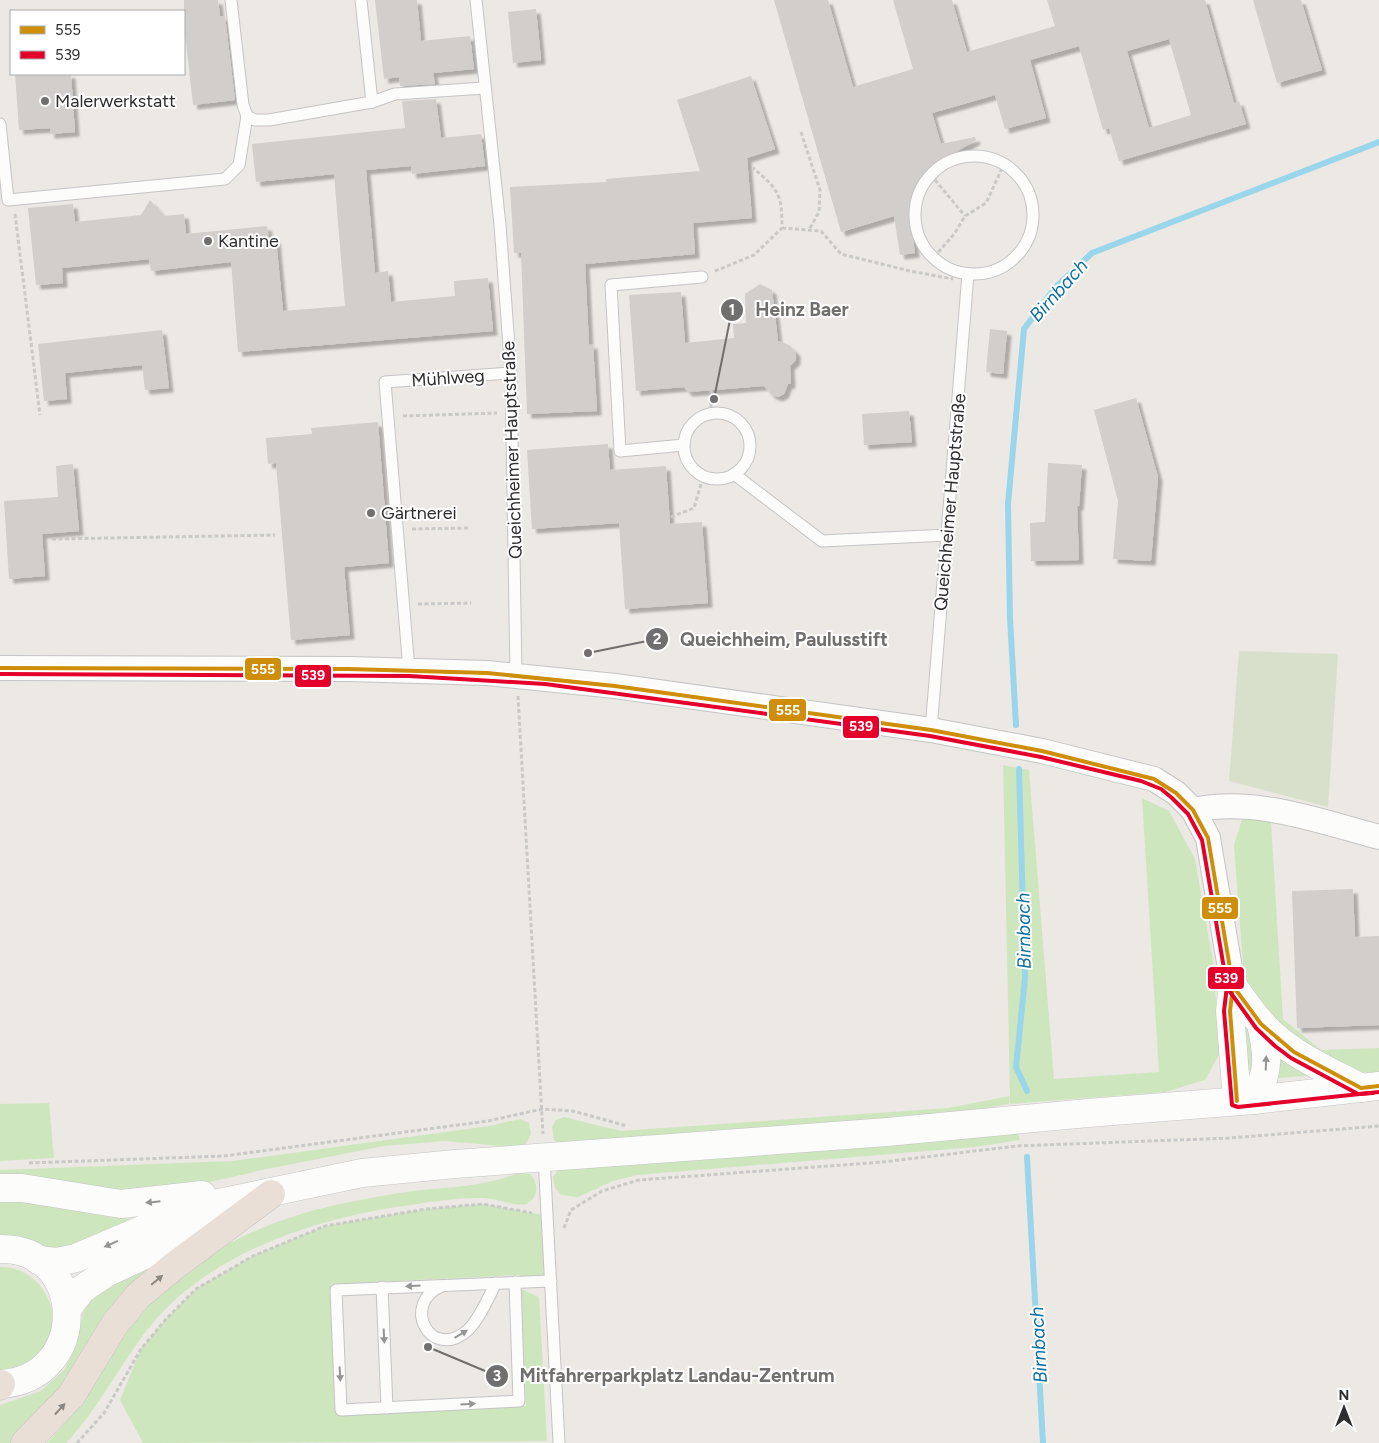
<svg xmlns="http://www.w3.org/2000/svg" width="1379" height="1443" font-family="Figtree,sans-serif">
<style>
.green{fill:#cee6be}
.cemetery{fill:#d8e0cc}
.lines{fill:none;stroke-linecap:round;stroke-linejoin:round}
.stream{stroke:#99d6ec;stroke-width:6}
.building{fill:#d1cecb;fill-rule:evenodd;filter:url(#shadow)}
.lane-casing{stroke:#c5c4c5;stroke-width:13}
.street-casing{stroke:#c5c4c5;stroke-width:26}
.secondary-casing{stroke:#c5c4c5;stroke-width:29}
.highway-casing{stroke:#c6c5c4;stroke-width:29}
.path{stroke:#c9c9c8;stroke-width:3;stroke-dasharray:4 2.5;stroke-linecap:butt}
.lane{stroke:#fcfcfb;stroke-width:11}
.street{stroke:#fcfcfb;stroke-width:24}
.secondary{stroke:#fcfcfb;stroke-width:28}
.highway{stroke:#eadfd6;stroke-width:28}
.bus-1-casing{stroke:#fff;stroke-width:8}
.bus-2-casing{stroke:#fff;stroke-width:8}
.bus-1{stroke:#cf8e09;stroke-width:4}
.bus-2{stroke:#e4002b;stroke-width:4}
.oneway{fill:#959594}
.oneway2{fill:#8c8682}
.poi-dot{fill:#706f6e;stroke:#fff;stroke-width:2}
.labels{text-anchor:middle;stroke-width:4;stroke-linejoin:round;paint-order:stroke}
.poi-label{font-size:18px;fill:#2e2e2e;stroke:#fff;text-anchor:start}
.street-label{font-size:18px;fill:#2e2e2e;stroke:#fff}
.water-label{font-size:19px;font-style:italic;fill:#0d6fa3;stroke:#fff}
.leader{fill:none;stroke:#706f6e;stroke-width:2}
.callout-dot{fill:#706f6e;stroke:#fff;stroke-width:2}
.mark-label{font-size:15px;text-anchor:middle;font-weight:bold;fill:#fff}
.callout-label{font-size:19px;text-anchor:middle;font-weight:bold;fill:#706f6e;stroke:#fff;stroke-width:4;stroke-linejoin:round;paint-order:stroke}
.line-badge{stroke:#fff;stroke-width:2}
.badge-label{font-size:14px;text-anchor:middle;font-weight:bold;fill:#fff}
</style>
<defs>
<filter id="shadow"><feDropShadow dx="4.5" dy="4.5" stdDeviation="1" flood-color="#0004"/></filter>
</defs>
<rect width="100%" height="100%" fill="#ece8e4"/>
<g class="green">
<polygon points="1003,765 1029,770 1054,1079 1159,1072 1142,798 1169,811 1195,859 1213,962 1220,1053 1205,1080 1165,1092 1010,1104 1010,1096 1009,1104 941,1116 559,1144 554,1140 552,1127 556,1120 564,1117 621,1131 948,1108 1010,1096"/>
<polygon points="1243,816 1271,822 1283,1019 1321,1050 1379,1048 1379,1072 1336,1074 1281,1036 1244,978 1234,845"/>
<polygon points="1245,1016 1254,1043 1255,1072 1250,1071 1245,1056 1241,1018"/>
<polygon points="1275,1052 1318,1075 1278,1078"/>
<polygon points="49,1103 54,1158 0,1161 0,1104"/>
<polygon points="520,1119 529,1123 531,1134 525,1145 514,1147 445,1141 384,1146 262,1170 162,1193 126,1193 0,1178 0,1170 233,1161 489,1126"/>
<polygon points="1018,1134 1020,1140 975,1147 637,1175 613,1181 578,1197 561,1195 555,1188 553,1177 557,1171 568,1165"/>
<path d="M 518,1173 L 530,1174 C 539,1184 539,1196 527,1204 C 513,1207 497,1198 483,1198 C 454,1197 425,1203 396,1207 C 310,1221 218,1251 157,1318 C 123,1357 102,1405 66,1443 L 47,1443 C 59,1429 73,1415 83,1399 C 101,1372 114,1344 135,1319 C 190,1253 268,1218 350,1202 C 374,1197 397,1193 421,1190 C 454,1187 487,1186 518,1173 Z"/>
<path d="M 0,1201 C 49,1200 95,1220 144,1219 L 72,1254 L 0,1240 Z"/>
<polygon points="483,1204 548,1216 551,1281 520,1282 520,1275 331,1284 336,1415 526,1406 521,1289 539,1297 547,1441 143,1443 120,1400 141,1349 167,1318 196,1289 253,1256 325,1226 426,1209"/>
<polygon points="167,1255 38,1420 11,1443 0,1443 0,1405 41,1391 65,1369 74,1350 84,1309 102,1289"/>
<path d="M 0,1267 C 39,1266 65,1311 48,1345 C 45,1351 37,1358 33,1363 C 26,1370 9,1372 0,1375 Z"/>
</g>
<polygon class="cemetery" points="1239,651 1338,654 1328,807 1229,781"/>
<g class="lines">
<g class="stream">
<polyline points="1016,725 1010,618 1008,504 1024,329 1055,288 1092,253 1379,142"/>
<polyline points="1019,769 1025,978 1016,1067 1027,1091"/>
<polyline points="1027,1157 1043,1443"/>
</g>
</g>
<g class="building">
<polygon points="184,0 218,0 220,16 225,16 235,100 193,105 184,24"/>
<polygon points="375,0 417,0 421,41 470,36 474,69 433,73 435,84 400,86 399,77 384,79"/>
<path d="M 774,0 L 828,0 L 853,87 L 913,69 L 893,0 L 952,0 L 967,52 L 1055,26 L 1047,0 L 1205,0 L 1234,103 L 1239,101 L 1246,124 L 1119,161 L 1109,128 L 1103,130 L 1079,46 L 1030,60 L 1046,118 L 1005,129 L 995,95 L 932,113 L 941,144 L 975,137 L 976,140 L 932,166 L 919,179 L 912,197 L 909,211 L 915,253 L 900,255 L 894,216 L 841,232 ZM 1169,39 L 1191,115 L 1149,128 L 1127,51 Z"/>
<polygon points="1253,0 1301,0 1322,70 1277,83"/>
<polygon points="536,9 541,60 513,63 508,12"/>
<polygon points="15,74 71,74 75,132 50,134 50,128 19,130"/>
<polygon points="751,76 775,149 747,158 752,218 693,223 695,254 585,264 589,345 593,344 597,411 527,414 521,253 514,253 510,187 606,182 606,179 700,171 677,100"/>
<polygon points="436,99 441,138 481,134 485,166 412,174 411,166 366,170 375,273 388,271 391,302 455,296 454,281 488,278 493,331 238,352 231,262 151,271 149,259 62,268 63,283 36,285 28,208 73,204 75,222 141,215 150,200 164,216 184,214 186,234 267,226 269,239 276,239 283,311 345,306 334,174 256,182 252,144 405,128 402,101"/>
<polygon points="760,284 772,290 778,341 789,345 796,352 796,360 790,366 791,384 788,384 784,394 778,397 772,395 764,386 688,392 684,387 636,391 629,295 681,292 685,343 734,338 733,324 746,323 745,294"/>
<polygon points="990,329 1007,331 1003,374 986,372"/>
<polygon points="162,330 169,388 145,390 142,365 65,373 67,399 44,401 38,344"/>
<polygon points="1136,398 1158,477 1151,561 1113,559 1118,501 1094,410"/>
<polygon points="909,411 912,442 864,445 862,414"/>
<polygon points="378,422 389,563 344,567 350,635 291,640 276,463 268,464 266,438 312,434 311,428"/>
<polygon points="608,444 610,470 666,466 670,524 702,522 708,603 625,609 619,523 532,529 527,450"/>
<polygon points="1048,463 1082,465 1079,506 1077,506 1079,560 1031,561 1030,523 1045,522"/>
<polygon points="73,464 79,531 42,534 45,576 9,579 4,501 58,497 56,466"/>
<polygon points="1353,889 1355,937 1379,936 1379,1025 1297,1028 1292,891"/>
</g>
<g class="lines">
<g class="lane-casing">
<g id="lane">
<polyline points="231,0 243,105 247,116 255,120 269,120 372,102 395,94 484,88"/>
<polyline points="361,0 372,102"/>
<polyline points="476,0 500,225 511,373 516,675"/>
<polyline points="0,124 8,200 225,179 239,165 247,116"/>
<circle cx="974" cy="215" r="59"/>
<circle cx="717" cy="446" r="33"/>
<polyline points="684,445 620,451 611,285 702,277"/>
<polyline points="734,474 822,541 947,535"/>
<polyline points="409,670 385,382 511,373"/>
<polyline points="931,730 968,274"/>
<polyline points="544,1157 559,1443"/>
<polyline points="515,1282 519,1401 341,1410 336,1290 551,1281"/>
<path d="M 442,1286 C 400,1303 430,1363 468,1330 C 480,1318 488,1298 496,1283"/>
<polyline points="382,1287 387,1408"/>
</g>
</g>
<g class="street-casing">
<g id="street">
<polyline points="0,668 349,669 487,673 615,686 931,730 1042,751 1154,779 1176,793 1193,810 1208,838 1233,986"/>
<path d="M 1193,810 C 1256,797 1318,821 1379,837"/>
</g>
</g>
<g class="secondary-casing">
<g id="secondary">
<path d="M 1233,986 C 1242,998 1251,1012 1261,1023 C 1287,1053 1326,1069 1361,1088"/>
<polyline points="1233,986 1230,1011 1237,1101"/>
<path d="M 1254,1100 C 1270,1071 1268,1055 1261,1024"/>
<polyline points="0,1188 22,1188 121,1204 202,1195"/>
<path d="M 0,1249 C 87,1247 91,1379 0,1384"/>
<polyline points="38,1260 57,1262 76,1258 156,1224 214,1204 362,1173 455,1164 887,1132 1088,1113 1254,1100 1379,1086"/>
<polyline points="67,1309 82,1289 106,1273 234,1213"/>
</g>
</g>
<g class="highway-casing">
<g id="highway">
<polyline points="0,1386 1,1384"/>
<polyline points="25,1443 71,1396 115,1324 138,1296 174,1266 271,1194"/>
</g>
</g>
<g class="path">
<polyline points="801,132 820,190 819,212 809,230"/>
<polyline points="931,175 965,216"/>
<polyline points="15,214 40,415"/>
<polyline points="782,228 821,231 841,254 910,271 953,279"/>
<polyline points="934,257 955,233 965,216 986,203 1004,164"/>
<path d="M 715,271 L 754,255 L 782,228 C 782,194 779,190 753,168"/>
<polyline points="711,390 711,413"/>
<polyline points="403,416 497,413"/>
<polyline points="671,517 694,508 703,477"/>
<polyline points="412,529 469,528"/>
<polyline points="52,539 275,535"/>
<polyline points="418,604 471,603"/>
<polyline points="518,696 543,1134"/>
<polyline points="29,1163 224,1156 488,1121 542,1109 573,1111 627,1126"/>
<polyline points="564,1228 571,1210 602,1191 639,1180 883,1162 1017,1146 1230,1138 1379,1126"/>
<polyline points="77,1443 104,1413 141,1349 167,1318 196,1289 253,1256 325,1226 426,1209 483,1204 532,1213"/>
</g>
<use href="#lane" class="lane"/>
<use href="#street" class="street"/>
<use href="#secondary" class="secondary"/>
<use href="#highway" class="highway"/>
<g class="bus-1-casing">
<g id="bus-1">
<polyline points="0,668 349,669 487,673 615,686 931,730 1042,751 1154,779 1176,793 1193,810 1208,838 1233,986 1261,1024 1294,1052 1361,1088 1379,1086"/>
<polyline points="1231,971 1233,986 1230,1011 1237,1101"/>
</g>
</g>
<g class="bus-2-casing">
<g id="bus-2">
<polyline points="0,674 409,676 545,684 930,736 1041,757 1141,781 1161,789 1172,798 1188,814 1202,840 1227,986 1224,1011 1232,1105 1238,1107 1379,1092"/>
<polyline points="1224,967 1228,989 1256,1028 1275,1046 1291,1058 1358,1094 1373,1093"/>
</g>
</g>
<use href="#bus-1" class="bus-1"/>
<use href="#bus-2" class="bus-2"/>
</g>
<defs><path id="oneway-solid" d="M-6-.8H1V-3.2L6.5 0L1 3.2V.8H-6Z" transform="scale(1.25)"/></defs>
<g class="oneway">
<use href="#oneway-solid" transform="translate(1266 1063) rotate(-88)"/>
<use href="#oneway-solid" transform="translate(153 1202) rotate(174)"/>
<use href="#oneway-solid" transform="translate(111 1244) rotate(156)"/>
<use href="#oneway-solid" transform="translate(413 1286) rotate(177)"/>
<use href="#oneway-solid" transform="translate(461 1334) rotate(-31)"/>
<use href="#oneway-solid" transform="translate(384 1336) rotate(87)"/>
<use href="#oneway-solid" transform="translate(340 1374) rotate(87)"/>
<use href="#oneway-solid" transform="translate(468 1404) rotate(-3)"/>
</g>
<g class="oneway2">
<use href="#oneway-solid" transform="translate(157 1280) rotate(-40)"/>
<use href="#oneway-solid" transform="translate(60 1409) rotate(-47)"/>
</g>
<g class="poi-dot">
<circle cx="45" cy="101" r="5"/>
<circle cx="208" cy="241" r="5"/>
<circle cx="371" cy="513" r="5"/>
</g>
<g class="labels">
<g class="poi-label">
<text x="55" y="107">Malerwerkstatt</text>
<text x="218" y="247">Kantine</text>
<text x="381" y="519">Gärtnerei</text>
</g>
<g class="street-label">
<text transform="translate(448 378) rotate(-4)" y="6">Mühlweg</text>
<text transform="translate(512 450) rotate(-92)" y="6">Queichheimer Hauptstraße</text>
<text transform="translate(950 502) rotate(-85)" y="6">Queichheimer Hauptstraße</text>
</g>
<g class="water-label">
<text transform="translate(1058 290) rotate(-48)" y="7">Birnbach</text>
<text transform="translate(1023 931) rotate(-91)" y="7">Birnbach</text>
<text transform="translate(1038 1345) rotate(-93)" y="7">Birnbach</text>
</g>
</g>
<path class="leader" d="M714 399L732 310M588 653L657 639M428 1347L497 1376"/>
<g class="callout-dot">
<circle cx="714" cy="399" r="5"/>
<circle cx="588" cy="653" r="5"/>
<circle cx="428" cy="1347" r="5"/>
<circle cx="732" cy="310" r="12"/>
<circle cx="657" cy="639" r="12"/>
<circle cx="497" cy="1376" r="12"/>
</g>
<g class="mark-label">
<text x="732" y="315">1</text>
<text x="657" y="644">2</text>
<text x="497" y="1381">3</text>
</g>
<g class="callout-label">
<text x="802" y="316">Heinz Baer</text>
<text x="784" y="646">Queichheim, Paulusstift</text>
<text x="677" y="1382">Mitfahrerparkplatz Landau-Zentrum</text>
</g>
<g class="line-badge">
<rect x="244" y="657" width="38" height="24" rx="5" fill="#cf8e09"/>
<rect x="294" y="664" width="38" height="24" rx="5" fill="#e4002b"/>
<rect x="768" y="698" width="39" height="24" rx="5" fill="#cf8e09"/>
<rect x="842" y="715" width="38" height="24" rx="5" fill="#e4002b"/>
<rect x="1201" y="896" width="38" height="24" rx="5" fill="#cf8e09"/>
<rect x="1207" y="966" width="38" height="24" rx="5" fill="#e4002b"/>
</g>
<g class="badge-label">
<text x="263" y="674">555</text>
<text x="313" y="680">539</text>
<text x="788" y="715">555</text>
<text x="861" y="731">539</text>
<text x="1220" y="913">555</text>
<text x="1226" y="983">539</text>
</g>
<rect x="10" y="10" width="175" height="65" fill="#ffffff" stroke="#ababab"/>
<rect x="20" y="26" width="25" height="8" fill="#cf8e09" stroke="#ababab"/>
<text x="55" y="35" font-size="15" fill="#2e2e2e">555</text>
<rect x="20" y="51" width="25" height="8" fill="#e4002b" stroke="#ababab"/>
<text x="55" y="60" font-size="15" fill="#2e2e2e">539</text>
<g transform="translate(1344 1408)" stroke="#ffffff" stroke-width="4" paint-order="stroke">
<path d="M0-4L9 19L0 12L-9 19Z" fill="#2e2e2e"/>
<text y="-8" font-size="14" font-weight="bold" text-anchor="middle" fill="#2e2e2e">N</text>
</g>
</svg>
